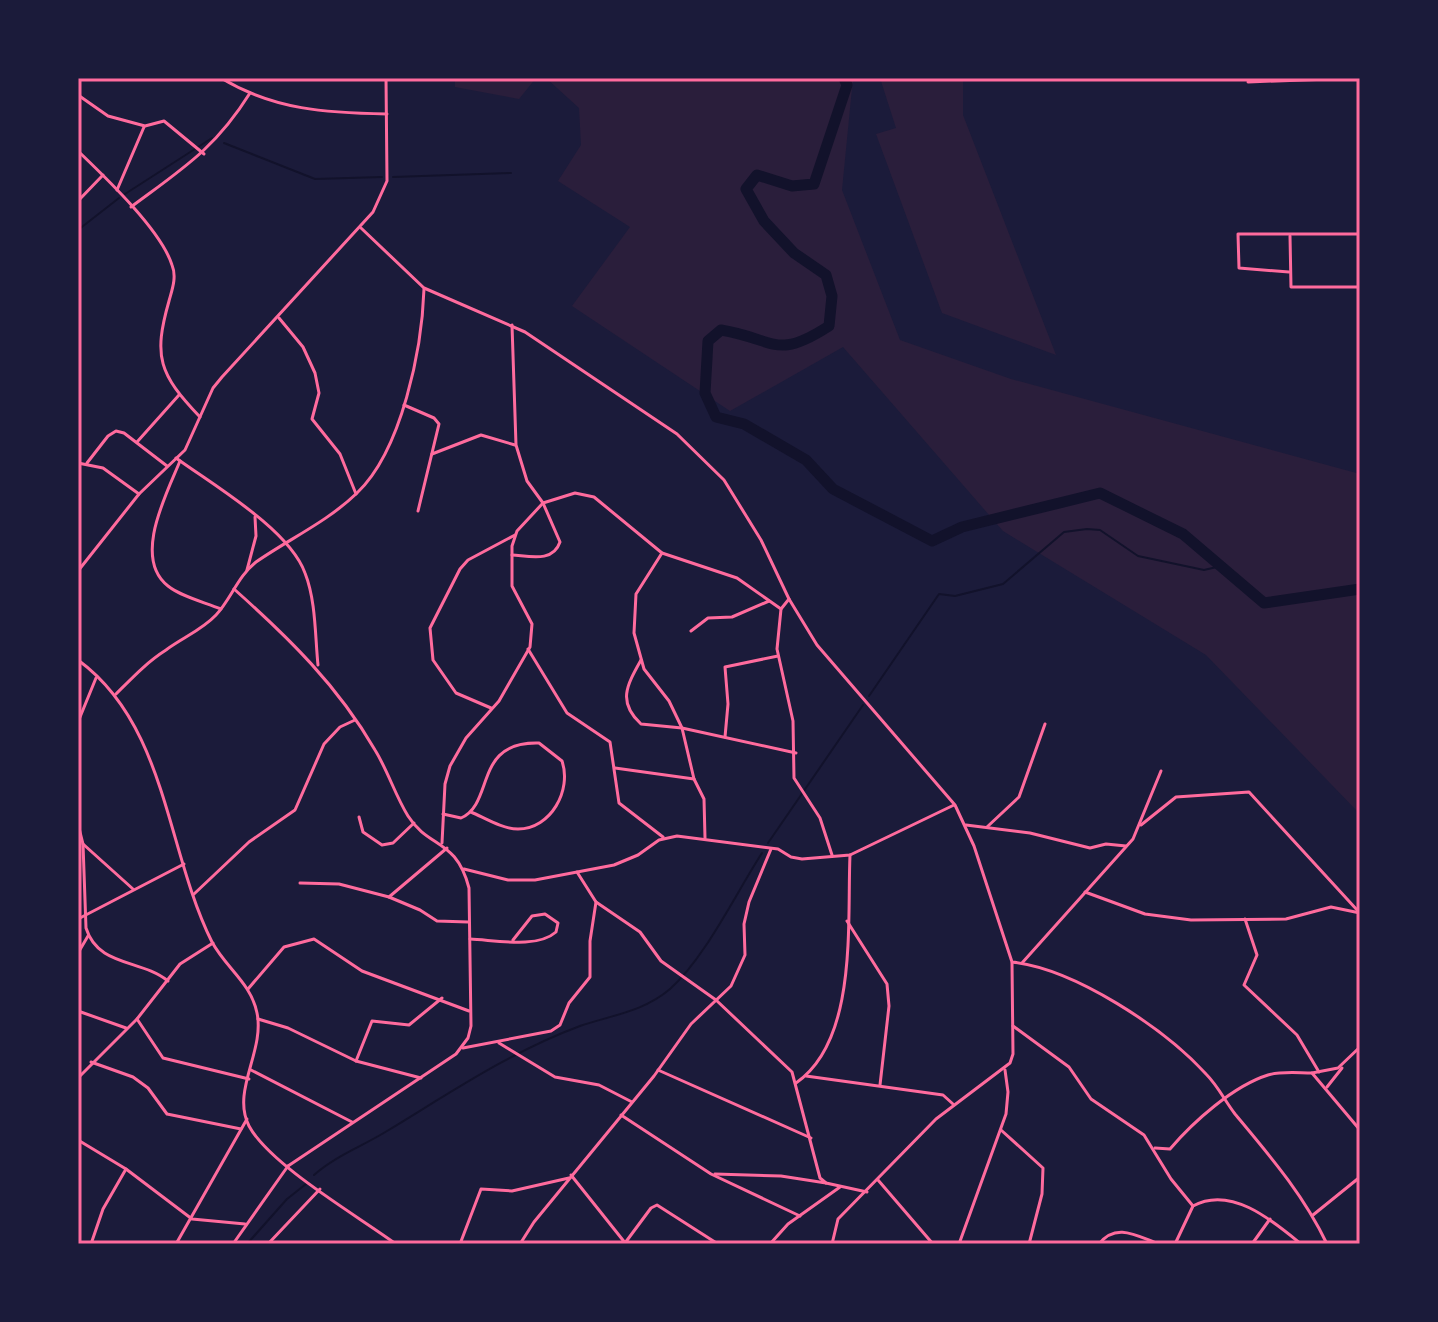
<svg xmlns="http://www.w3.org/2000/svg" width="1438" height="1322" font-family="'IBM Plex Sans',sans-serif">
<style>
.green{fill:#2a1e3b}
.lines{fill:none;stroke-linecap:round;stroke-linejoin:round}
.stream{stroke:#12122b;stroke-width:2}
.river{stroke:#12122b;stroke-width:11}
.minor{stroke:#ff6b9d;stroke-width:3}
.tertiary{stroke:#ff6b9d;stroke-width:3}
.neatline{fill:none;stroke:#ff6b9d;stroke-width:3}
</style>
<rect width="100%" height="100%" fill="#1b1b3a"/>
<g class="green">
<polygon points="455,78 536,78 519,99 455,87"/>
<polygon points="546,78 853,78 842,190 900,340 1011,379 1360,474 1360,814 1206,655 1003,531 843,347 730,411 572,306 630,227 558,181 581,145 579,108"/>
<polygon points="880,78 963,78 963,115 1056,355 942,313 876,134 896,128"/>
</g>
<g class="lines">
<g class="stream">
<polyline points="224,143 315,179 382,177"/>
<polyline points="393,177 511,173"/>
<polyline points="125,194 212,138"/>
<polyline points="78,230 119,198"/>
<polyline points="869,696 939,594 955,596 1003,584 1064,532 1087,529 1100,530 1138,556 1204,570 1221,566"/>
<polyline points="768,843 863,705"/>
<path d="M 314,1175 C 335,1156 363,1146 387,1131 C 450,1093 510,1052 580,1026 C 612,1015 643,1012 670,989 C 705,958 736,893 762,853"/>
<polyline points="247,1244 287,1199 306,1184"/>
</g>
<path class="river" d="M 844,78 L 847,85 L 814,184 L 792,186 L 757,175 L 746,189 L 764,221 L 794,253 L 826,275 L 832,296 L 829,326 C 775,361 776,339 721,330 L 708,341 L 705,393 L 716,417 L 744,424 L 806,460 L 833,489 L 932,541 L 962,527 L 1100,493 L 1183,534 L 1264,603 L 1360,589"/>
<g class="minor">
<polyline points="1248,82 1356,78"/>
<polyline points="78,95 108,116 145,126 164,121 204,154"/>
<path d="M 78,151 C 105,177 161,230 172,265 C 177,277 172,290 169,301 C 153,357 159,374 200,417"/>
<polyline points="117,190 144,127"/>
<polyline points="78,201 103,175"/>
<path d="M 131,207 C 182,169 215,149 250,93"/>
<polyline points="1290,236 1291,287 1360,287"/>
<polyline points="1289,272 1239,268 1238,234 1360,234"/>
<polyline points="279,318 303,347 315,373 319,393 312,419 340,454 356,494"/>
<polyline points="404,405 434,418 439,424 418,511"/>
<polyline points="137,442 179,395"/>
<polyline points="432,454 481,435 515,445"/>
<path d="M 176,458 C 213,485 289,529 305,573 C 316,601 315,636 318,665"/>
<path d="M 180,461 C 167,493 132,558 168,586 C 182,597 204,602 221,609"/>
<polyline points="78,463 103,468 139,494"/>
<polyline points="87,463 108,436 116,431 124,433 167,466"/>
<polyline points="662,553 636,594 634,633 644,669 669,701 682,728 694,779 704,799 705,838"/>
<path d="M 512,555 C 529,556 553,563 560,542 L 543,503 L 527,481 L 516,445 L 512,325"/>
<polyline points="247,570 256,536 255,517"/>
<path d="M 234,589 C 289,638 338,686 375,750 C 388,771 395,795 408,816 C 429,849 456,838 469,888 L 471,1026 L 468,1038 L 456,1054 L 288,1166"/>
<polyline points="789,599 781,609 777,649 793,721 794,778 820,818 832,855"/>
<polyline points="691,631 708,618 732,617 769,601"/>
<polyline points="528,649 567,713 610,742 619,803 663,837"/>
<path d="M 641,660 C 627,685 617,702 641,724 L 682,728 L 796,753"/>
<path d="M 116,694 C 132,678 147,662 166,650 C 182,638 202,630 216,615 C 231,599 238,576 256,562 C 289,539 327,522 357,493 C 402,450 422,349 424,289"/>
<polyline points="491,708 456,693 433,660 430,628 460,569 468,560 515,535"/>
<polyline points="78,722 96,678"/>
<polyline points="725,737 728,704 725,667 778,656"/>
<polyline points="615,768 694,779"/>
<path d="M 443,814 L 461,818 C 495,803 473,741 539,743 L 562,761 C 572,790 551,829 518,829 C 502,829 485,818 471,812"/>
<polyline points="359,817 363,832 382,845 393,843 414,823"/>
<path d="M 78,824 L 83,844 L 86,928 C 98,967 141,959 168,981"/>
<polyline points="966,825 1030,833 1090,848 1106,844 1126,846"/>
<polyline points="1141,825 1176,797 1249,792 1358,911"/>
<polyline points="987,827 1019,797 1045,724"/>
<polyline points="442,843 445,784 450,766 466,738 499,701 530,647 532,624 512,586 512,546 517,531 543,503 575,493 594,497 662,553 737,578 781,609"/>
<polyline points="83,844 133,889"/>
<polyline points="464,869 508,880 535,880 614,865 638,855 659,840 677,836 778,849 791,857 802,859 850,855 954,805"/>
<polyline points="300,883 339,884 389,897 420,910 437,921 468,922"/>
<polyline points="1085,892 1145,914 1191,920 1286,919 1331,907 1360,913"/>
<polyline points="194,894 249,842 295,810 324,744 340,727 355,720"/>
<polyline points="389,897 447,848"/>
<polyline points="596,902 640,932 661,961 716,1000 792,1072 820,1178 826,1183 867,1192"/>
<polyline points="78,919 184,864"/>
<polyline points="1245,919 1257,955 1244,985 1297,1035 1319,1072"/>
<polyline points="847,921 887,984 889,1006 880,1085"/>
<path d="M 470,939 C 495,940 537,949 556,932 L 558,923 L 545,914 L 532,916 L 513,940"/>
<polyline points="78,953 88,936"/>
<polyline points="1022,963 1133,839 1161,771"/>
<polyline points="248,989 284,947 314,939 362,971 469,1011"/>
<polyline points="78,1011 126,1028"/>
<polyline points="137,1019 163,1058 249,1079"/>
<polyline points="258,1019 288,1028 356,1061 421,1078"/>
<polyline points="1013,1026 1069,1067 1091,1099 1144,1135 1171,1179 1193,1206"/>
<polyline points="499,1043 555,1077 599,1085 632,1102"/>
<polyline points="463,1048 551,1031 560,1025 569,1003 590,977 590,941 596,902 577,872"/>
<polyline points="356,1061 372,1021 409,1025 442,998"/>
<polyline points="91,1062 133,1077 148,1088 167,1114 241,1129"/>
<polyline points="251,1070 352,1122"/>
<polyline points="658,1070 811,1138"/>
<polyline points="1312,1073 1338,1068 1360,1047"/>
<polyline points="806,1076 943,1095 953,1104"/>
<polyline points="78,1078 137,1019 180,964 213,943"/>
<path d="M 796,1083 C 858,1040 847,924 850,855"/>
<polyline points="1327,1087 1342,1068"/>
<polyline points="621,1115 711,1174 800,1216"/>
<polyline points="1001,1130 1043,1168 1042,1194 1029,1244"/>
<polyline points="78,1140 126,1169 192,1219 245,1224"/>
<path d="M 1155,1148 L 1170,1149 C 1193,1122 1233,1086 1268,1075 C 1281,1071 1298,1073 1312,1073 L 1360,1130"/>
<polyline points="715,1174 781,1176 826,1183"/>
<polyline points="571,1175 626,1244"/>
<polyline points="878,1180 933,1244"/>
<polyline points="1313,1215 1360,1177"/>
<polyline points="625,1243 651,1208 657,1205 718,1244"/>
<polyline points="91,1244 103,1209 126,1169"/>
<polyline points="176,1244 247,1119"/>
<polyline points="268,1244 320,1189"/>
<polyline points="460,1244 481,1189 512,1191 569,1178"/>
<polyline points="520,1244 534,1222 654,1076 691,1024 731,986 745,955 744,924 749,902 771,849"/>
<polyline points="770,1244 788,1224 840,1187"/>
<polyline points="832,1244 838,1219 936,1119 1010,1063 1013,1054 1012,963"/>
<polyline points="959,1244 1006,1114 1008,1092 1005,1070"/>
<path d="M 1099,1244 C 1116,1222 1137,1236 1159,1244"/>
<path d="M 1175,1244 L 1193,1206 C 1231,1185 1273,1221 1301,1244"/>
<polyline points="1252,1244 1270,1219"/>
</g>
<g class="tertiary">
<path d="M 221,78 C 274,110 327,113 387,114"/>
<path d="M 361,228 L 424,288 L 525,332 L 677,434 L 724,480 L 761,540 L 789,599 L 817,645 L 955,805 L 974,846 L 1012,962 C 1075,969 1164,1028 1206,1074 C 1218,1086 1225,1101 1235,1114 C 1270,1156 1303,1194 1327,1244"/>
<polyline points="78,571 139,494 185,450 213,388 222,377 373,212 387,181 386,78"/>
<path d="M 78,660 C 167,725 166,850 212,942 C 226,968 251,983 257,1013 C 265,1051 231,1091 249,1126 C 270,1165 358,1216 396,1244"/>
<polyline points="233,1244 288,1166"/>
</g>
</g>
<rect width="1438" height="1322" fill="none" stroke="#1b1b3a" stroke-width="160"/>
<rect x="80" y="80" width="1278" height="1162" class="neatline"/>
</svg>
